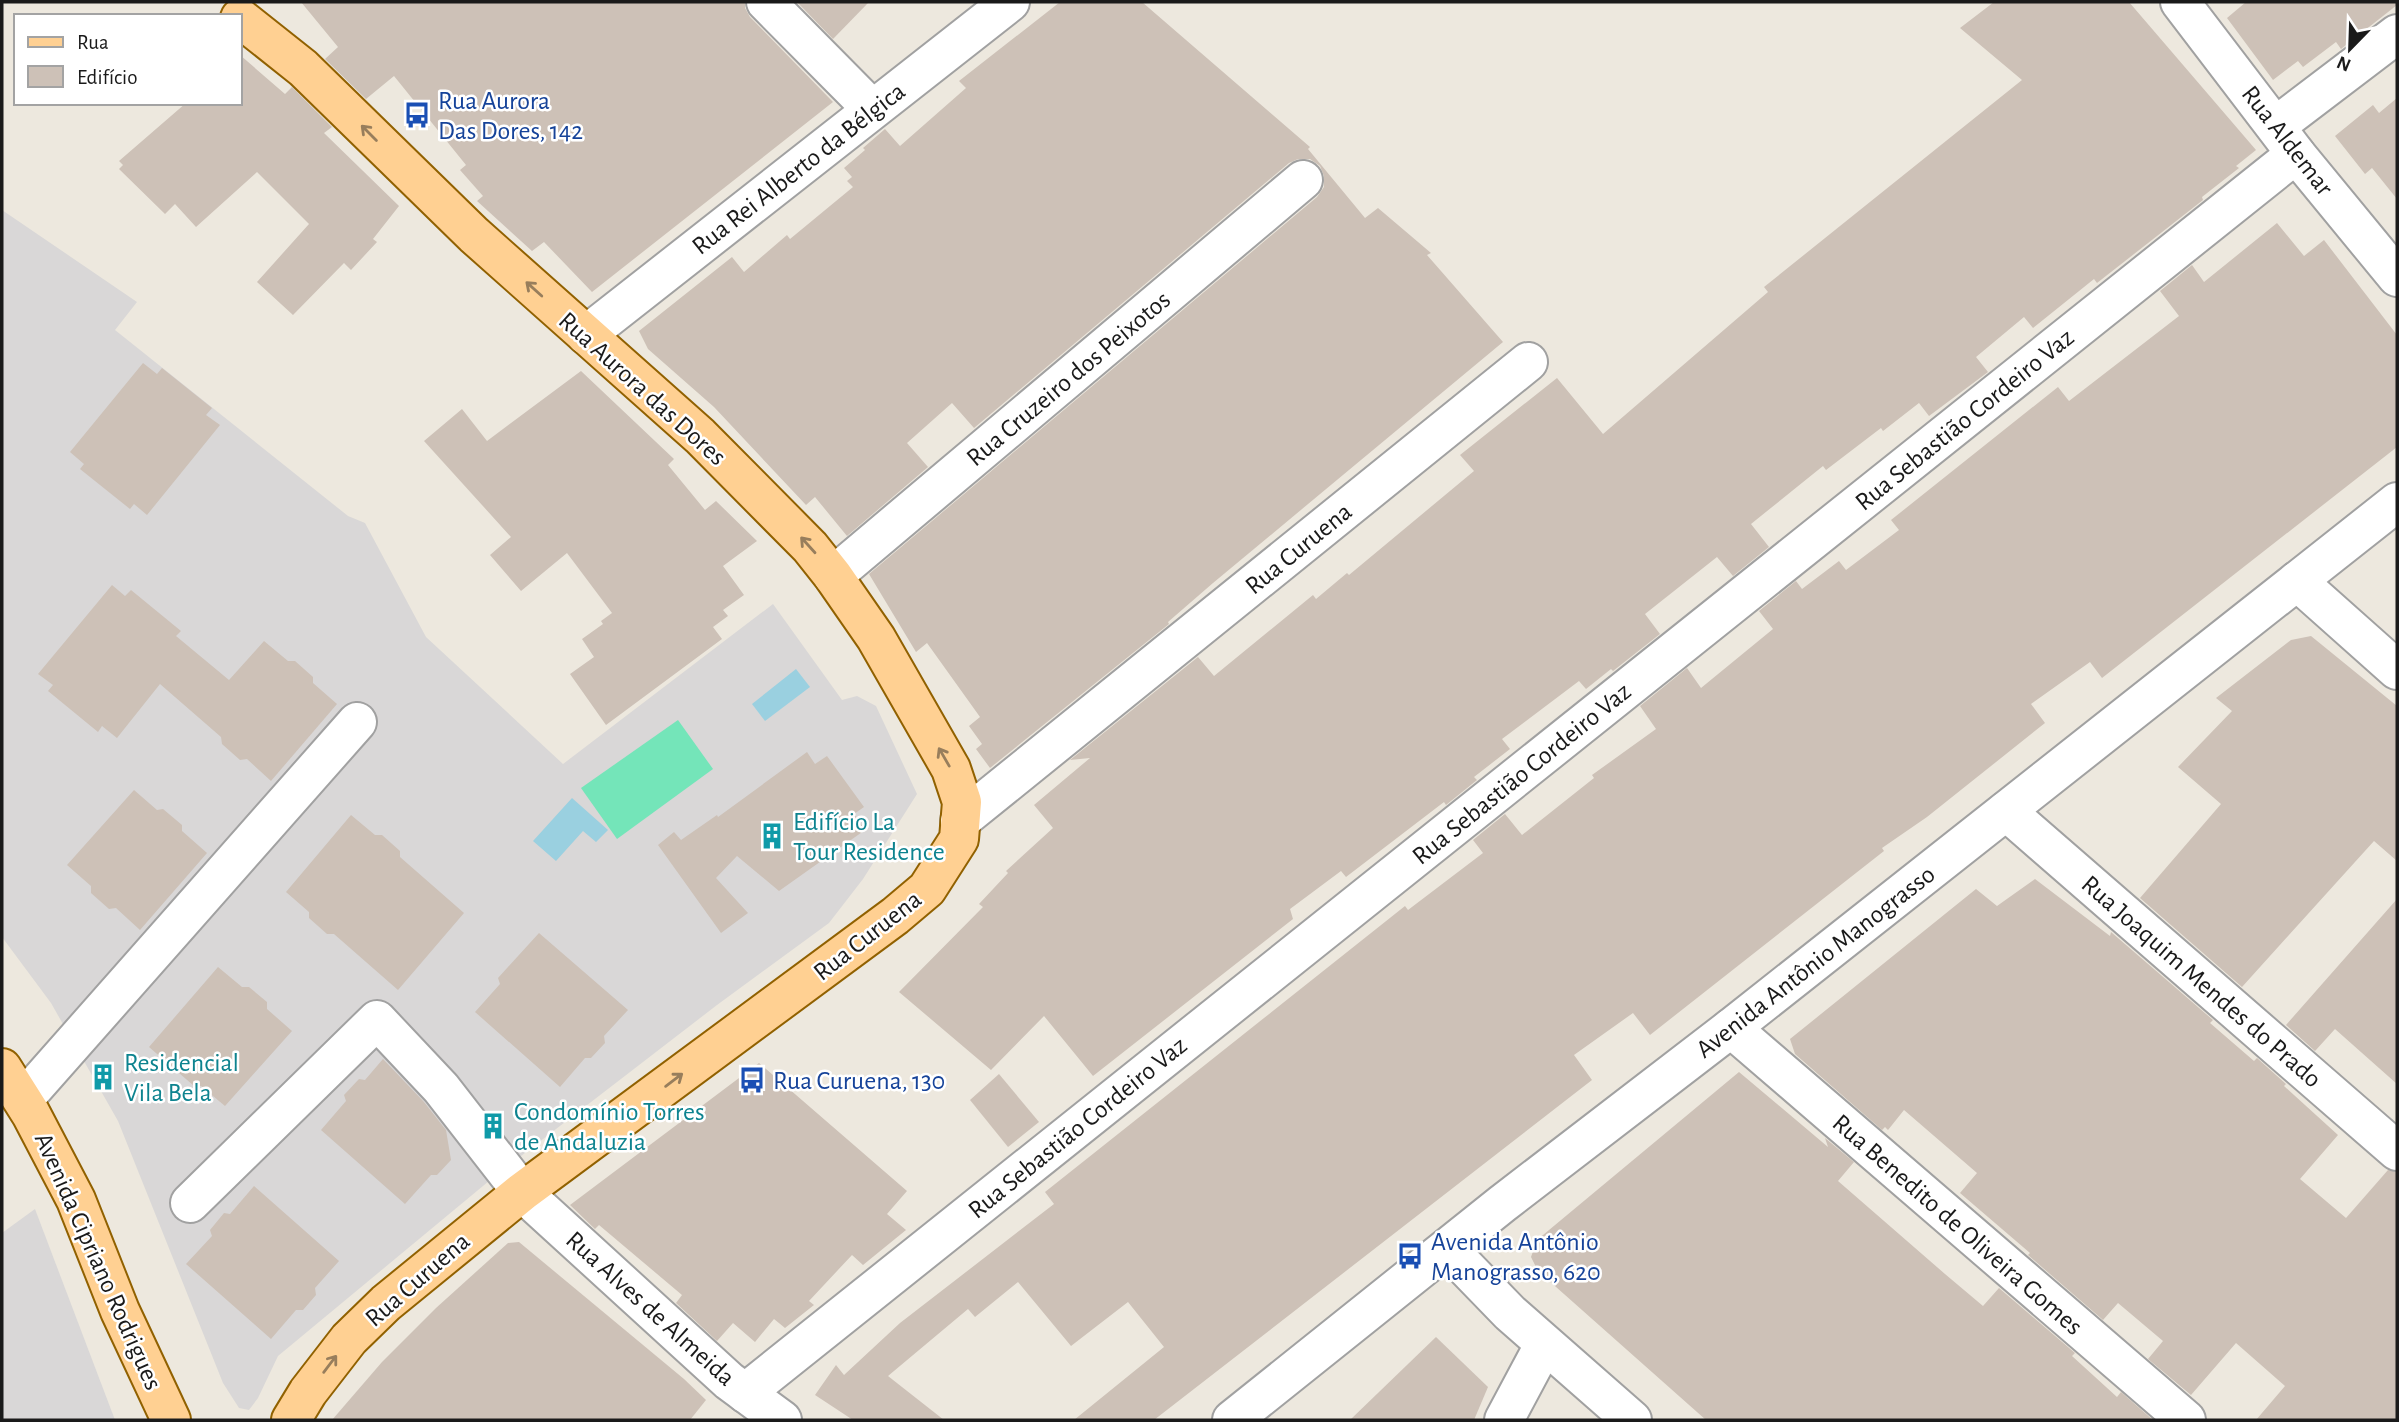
<svg xmlns="http://www.w3.org/2000/svg" width="2399" height="1422" font-family="'Alegreya Sans',sans-serif">
<style>
.residential{fill:#d9d7d7}
.pitch{fill:#74e5b9}
.water{fill:#9ad0e0}
.building{fill:#cdc1b7}
.lines{fill:none;stroke-linecap:round;stroke-linejoin:round}
.minor-casing{stroke:#a1a1a1;stroke-width:42}
.major-casing{stroke:#916100;stroke-width:42}
.minor{stroke:#fff;stroke-width:38}
.major{stroke:#ffd092;stroke-width:38}
.oneway{stroke:#987e5c}
.labels{text-anchor:middle;stroke-width:5;stroke-linejoin:round;paint-order:stroke}
.transit-label{font-size:26px;fill:#164399;stroke:#fff;text-anchor:start}
.street-label{font-size:26px;fill:#1a1a1a;stroke:#fff}
.culture-label{font-size:26px;fill:#0d838f;stroke:#fff;text-anchor:start}
</style>
<rect width="100%" height="100%" fill="#ede8de"/>
<g class="residential">
<polygon points="2,210 137,302 115,330 348,516 365,523 426,637 563,764 773,604 842,700 857,696 876,706 917,794 863,879 829,923 717,1005 495,1176 278,1356 258,1398 249,1410 239,1408 223,1383 118,1121 51,1003 2,937"/>
<polygon points="35,1209 115,1420 2,1420 2,1233"/>
</g>
<polygon class="pitch" points="678,720 713,769 617,839 581,788"/>
<g class="water">
<polygon points="796,669 810,687 765,721 752,704"/>
<polygon points="572,798 608,830 596,842 583,831 556,861 533,841"/>
</g>
<g class="building">
<polygon points="301,2 745,2 745,8 750,17 833,102 592,292 544,242 532,251 477,201 483,196 460,170 466,165 394,76 366,99 325,59 338,47"/>
<polygon points="797,2 869,2 833,39"/>
<polygon points="1060,2 1142,2 1310,147 1308,149 1365,218 1378,208 1431,253 1427,255 1503,342 1213,583 1168,622 1169,624 990,768 976,749 982,744 969,726 980,717 927,643 916,652 869,574 1317,197 1324,187 1324,176 1320,166 1310,159 1298,159 1289,163 974,428 952,403 907,443 928,467 847,536 815,497 806,505 714,407 648,349 639,331 732,257 744,272 787,235 790,239 853,187 847,181 852,177 844,168 865,150 863,148 885,129 900,146 966,88 959,81"/>
<polygon points="1994,2 2129,2 2256,150 2236,166 2239,168 2202,197 2203,200 2097,283 2094,279 2033,328 2024,317 1976,357 1988,372 1929,416 1919,403 1883,431 1881,428 1826,470 1823,466 1751,524 1769,547 1733,576 1717,557 1645,614 1660,634 1613,671 1611,669 1586,689 1579,681 1502,739 1510,749 1474,777 1477,780 1446,805 1444,802 1346,877 1341,871 1290,909 1293,919 1093,1076 1044,1016 991,1070 899,992 983,907 979,904 1008,873 1006,871 1053,828 1034,805 1090,758 1070,760 1198,657 1214,676 1313,595 1316,599 1347,573 1349,575 1474,471 1460,455 1557,378 1603,434 1768,292 1764,287 2022,80 1960,28"/>
<polygon points="2246,2 2397,2 2397,5 2341,49 2336,42 2303,67 2298,61 2273,80 2227,18"/>
<polygon points="240,55 285,94 292,87 332,127 324,133 399,206 373,239 377,242 351,270 344,263 293,315 257,282 309,224 257,172 196,227 175,204 165,214 119,169 123,165 119,161 186,103 240,103"/>
<polygon points="2397,98 2397,199 2372,168 2365,174 2335,136 2373,105 2379,113"/>
<polygon points="2277,223 2304,256 2324,240 2397,335 2397,447 2102,678 2090,662 2031,704 2045,723 1927,817 1882,848 1884,851 1650,1035 1633,1013 1574,1055 1592,1080 1154,1420 1074,1420 1164,1347 1128,1302 1071,1346 1018,1282 975,1317 968,1309 888,1376 944,1420 853,1420 815,1395 836,1365 844,1375 900,1323 1054,1204 1045,1192 1405,906 1408,910 1483,853 1473,840 1505,814 1522,835 1594,778 1592,775 1656,729 1640,706 1687,668 1701,688 1773,629 1759,611 1796,581 1802,589 1839,561 1846,570 1899,530 1891,520 2058,387 2069,401 2179,316 2160,291 2192,265 2204,282"/>
<polygon points="143,363 157,374 162,368 212,408 206,415 220,425 147,515 134,504 130,509 80,469 84,464 70,452"/>
<polygon points="581,371 674,459 668,465 705,510 716,501 757,541 723,566 744,595 723,610 728,616 713,627 722,639 606,725 570,674 594,657 582,639 603,624 601,621 612,613 567,553 521,591 490,555 511,537 424,441 462,409 487,441"/>
<polygon points="112,585 125,596 131,590 181,631 176,636 229,680 264,641 288,661 295,661 313,677 313,683 337,704 271,781 247,759 240,760 222,744 221,737 160,684 117,738 102,726 98,732 48,691 53,685 38,674"/>
<polygon points="2311,636 2397,706 2397,861 2374,841 2242,987 2140,898 2221,804 2178,767 2232,711 2216,698 2291,640"/>
<polygon points="807,752 815,764 827,756 864,807 854,814 865,830 779,891 737,856 716,878 748,913 721,933 658,845 674,832 681,840 717,815 718,817"/>
<polygon points="134,790 157,810 163,809 182,825 182,831 207,853 140,930 116,908 109,909 91,893 91,886 67,865"/>
<polygon points="351,815 375,835 382,835 400,851 400,857 464,913 398,990 334,934 327,934 309,918 309,912 286,892"/>
<polygon points="2035,879 2110,936 2111,932 2213,1020 2210,1023 2254,1061 2257,1058 2286,1084 2284,1086 2338,1135 2300,1179 2346,1218 2388,1170 2397,1172 2397,1420 2256,1420 2285,1386 2236,1343 2191,1395 2148,1359 2163,1341 2118,1303 2103,1320 2028,1255 2030,1253 1960,1193 1977,1173 1904,1110 1888,1130 1885,1127 1882,1130 1795,1054 1790,1039 1976,889 1997,906"/>
<polygon points="2397,899 2397,1084 2335,1029 2315,1051 2286,1025"/>
<polygon points="539,933 628,1010 604,1036 605,1043 591,1058 585,1058 560,1087 475,1012 500,984 498,978"/>
<polygon points="218,967 242,987 249,987 267,1002 267,1009 292,1031 225,1106 201,1086 194,1086 149,1047"/>
<polygon points="383,1059 424,1102 446,1130 451,1160 437,1175 431,1175 405,1204 321,1130 346,1101 344,1095 359,1079 365,1080"/>
<polygon points="759,1063 907,1191 887,1214 906,1230 863,1265 852,1255 809,1301 814,1305 785,1328 774,1319 755,1342 733,1323 717,1341 676,1303 682,1295 599,1225 595,1229 570,1205"/>
<polygon points="1739,1072 1828,1147 1825,1138 1854,1162 1838,1181 1945,1274 1983,1306 1999,1288 2075,1353 2072,1356 2117,1397 2121,1392 2153,1420 1706,1420 1538,1271 1531,1257 1537,1240"/>
<polygon points="999,1074 1039,1122 1008,1147 970,1100"/>
<polygon points="254,1186 339,1261 315,1288 316,1295 303,1310 296,1310 271,1339 186,1264 212,1236 210,1230 224,1213 230,1214"/>
<polygon points="519,1242 684,1379 706,1400 690,1420 332,1420 382,1362 436,1308 508,1243"/>
<polygon points="1436,1337 1488,1387 1474,1420 1350,1420"/>
</g>
<g class="lines">
<g class="minor-casing">
<g id="minor">
<polyline points="766,2 872,109"/>
<polyline points="2180,2 2296,154 2397,277"/>
<polyline points="2276,126 2397,34"/>
<polyline points="586,335 1010,2"/>
<polyline points="833,576 1303,180"/>
<polyline points="2297,581 2397,670"/>
<polyline points="2006,811 2397,1151"/>
<polyline points="960,821 1528,362"/>
<polyline points="1731,1028 2186,1420"/>
<polyline points="23,1100 357,722"/>
<polyline points="190,1203 377,1020 441,1088 522,1192 729,1381 782,1420"/>
<polyline points="1448,1249 1510,1313 1632,1420"/>
<polyline points="745,1393 2296,154"/>
<polyline points="1232,1420 1502,1204 1731,1028 2397,502"/>
<polyline points="1504,1420 1544,1345"/>
</g>
</g>
<g class="major-casing">
<g id="major">
<polyline points="240,18 303,68 474,235 700,436 810,547 833,576 876,638 951,769 962,802 959,839 927,889 895,916 522,1192 386,1303 349,1339 308,1392 291,1420"/>
<polyline points="2,1068 31,1114 76,1200 120,1311 171,1420"/>
</g>
</g>
<use href="#minor" class="minor"/>
<use href="#major" class="major"/>
</g>
<defs><path id="oneway-shaft" d="M-6 0H5M1.5-3L5.5 0L1.5 3" fill="none" stroke-width="1.6" stroke-linecap="round" stroke-linejoin="round" transform="scale(1.75)"/></defs>
<g class="oneway">
<use href="#oneway-shaft" transform="translate(369 133) rotate(-135)"/>
<use href="#oneway-shaft" transform="translate(534 289) rotate(-138)"/>
<use href="#oneway-shaft" transform="translate(808 545) rotate(-132)"/>
<use href="#oneway-shaft" transform="translate(944 757) rotate(-120)"/>
<use href="#oneway-shaft" transform="translate(674 1080) rotate(-37)"/>
<use href="#oneway-shaft" transform="translate(330 1364) rotate(-53)"/>
</g>
<defs>
<g id="bus-bare" transform="scale(2.1)"><path d="M-5-6H5V4H4V6H2V4H-2V6H-4V4H-5ZM-3.5-4V0h7V-4ZM-3.5 1.2v1.5H-2V1.2ZM2 1.2v1.5H3.5V1.2Z" fill="#1a4fb4" stroke="#fff" stroke-width="2.5" paint-order="stroke"/></g>
<g id="building-bare" transform="scale(2.1)"><path d="M-4-6H4V6H1V3H-1V6H-4ZM-2.5-4.3h1.7v1.8h-1.7ZM.8-4.3h1.7v1.8H.8ZM-2.5-1h1.7V.8h-1.7ZM.8-1h1.7V.8H.8Z" fill="#0f9aa8" stroke="#fff" stroke-width="2.5" paint-order="stroke"/></g>
</defs>
<g fill-rule="evenodd">
<use href="#bus-bare" x="417" y="115"/>
<use href="#building-bare" x="772" y="836"/>
<use href="#building-bare" x="103" y="1077"/>
<use href="#bus-bare" x="752" y="1080"/>
<use href="#building-bare" x="493" y="1126"/>
<use href="#bus-bare" x="1410" y="1256"/>
</g>
<g class="labels">
<g class="transit-label">
<text x="438" y="109">Rua Aurora<tspan x="438" dy="30">Das Dores, 142</tspan></text>
<text x="773" y="1089">Rua Curuena, 130</text>
<text x="1431" y="1250">Avenida Antônio<tspan x="1431" dy="30">Manograsso, 620</tspan></text>
</g>
<g class="street-label">
<text transform="translate(2288 140) rotate(52)" y="9">Rua Aldemar</text>
<text transform="translate(798 168) rotate(-38)" y="9">Rua Rei Alberto da Bélgica</text>
<text transform="translate(1068 378) rotate(-40)" y="9">Rua Cruzeiro dos Peixotos</text>
<text transform="translate(643 388) rotate(42)" y="9">Rua Aurora das Dores</text>
<text transform="translate(1964 419) rotate(-39)" y="9">Rua Sebastião Cordeiro Vaz</text>
<text transform="translate(1298 548) rotate(-39)" y="9">Rua Curuena</text>
<text transform="translate(1521 773) rotate(-39)" y="9">Rua Sebastião Cordeiro Vaz</text>
<text transform="translate(867 935) rotate(-38)" y="9">Rua Curuena</text>
<text transform="translate(1815 961) rotate(-38)" y="9">Avenida Antônio Manograsso</text>
<text transform="translate(2202 981) rotate(41)" y="9">Rua Joaquim Mendes do Prado</text>
<text transform="translate(1077 1127) rotate(-39)" y="9">Rua Sebastião Cordeiro Vaz</text>
<text transform="translate(1958 1224) rotate(41)" y="9">Rua Benedito de Oliveira Gomes</text>
<text transform="translate(99 1261) rotate(66)" y="9">Avenida Cipriano Rodrigues</text>
<text transform="translate(417 1279) rotate(-41)" y="9">Rua Curuena</text>
<text transform="translate(651 1308) rotate(42)" y="9">Rua Alves de Almeida</text>
</g>
<g class="culture-label">
<text x="793" y="830">Edifício La<tspan x="793" dy="30">Tour Residence</tspan></text>
<text x="124" y="1071">Residencial<tspan x="124" dy="30">Vila Bela</tspan></text>
<text x="514" y="1120">Condomínio Torres<tspan x="514" dy="30">de Andaluzia</tspan></text>
</g>
</g>
<rect width="2399" height="1422" fill="none" stroke="#1a1a1a" stroke-width="7"/>
<rect x="14" y="14" width="228" height="91" fill="#ffffff" stroke="#a3a3a3" stroke-width="2"/>
<rect x="28" y="37" width="35" height="10" fill="#ffd092" stroke="#a3a3a3" stroke-width="2"/>
<text x="77" y="49" font-size="21" fill="#1a1a1a">Rua</text>
<rect x="28" y="66" width="35" height="21" fill="#cdc1b7" stroke="#a3a3a3" stroke-width="2"/>
<text x="77" y="84" font-size="21" fill="#1a1a1a">Edifício</text>
<g transform="translate(2350 49) rotate(203)" stroke="#ffffff" stroke-width="5" paint-order="stroke">
<path d="M0-5L12 26L0 18L-12 26Z" fill="#1a1a1a"/>
<text y="-10" font-size="19" font-weight="bold" text-anchor="middle" fill="#1a1a1a">N</text>
</g>
</svg>
